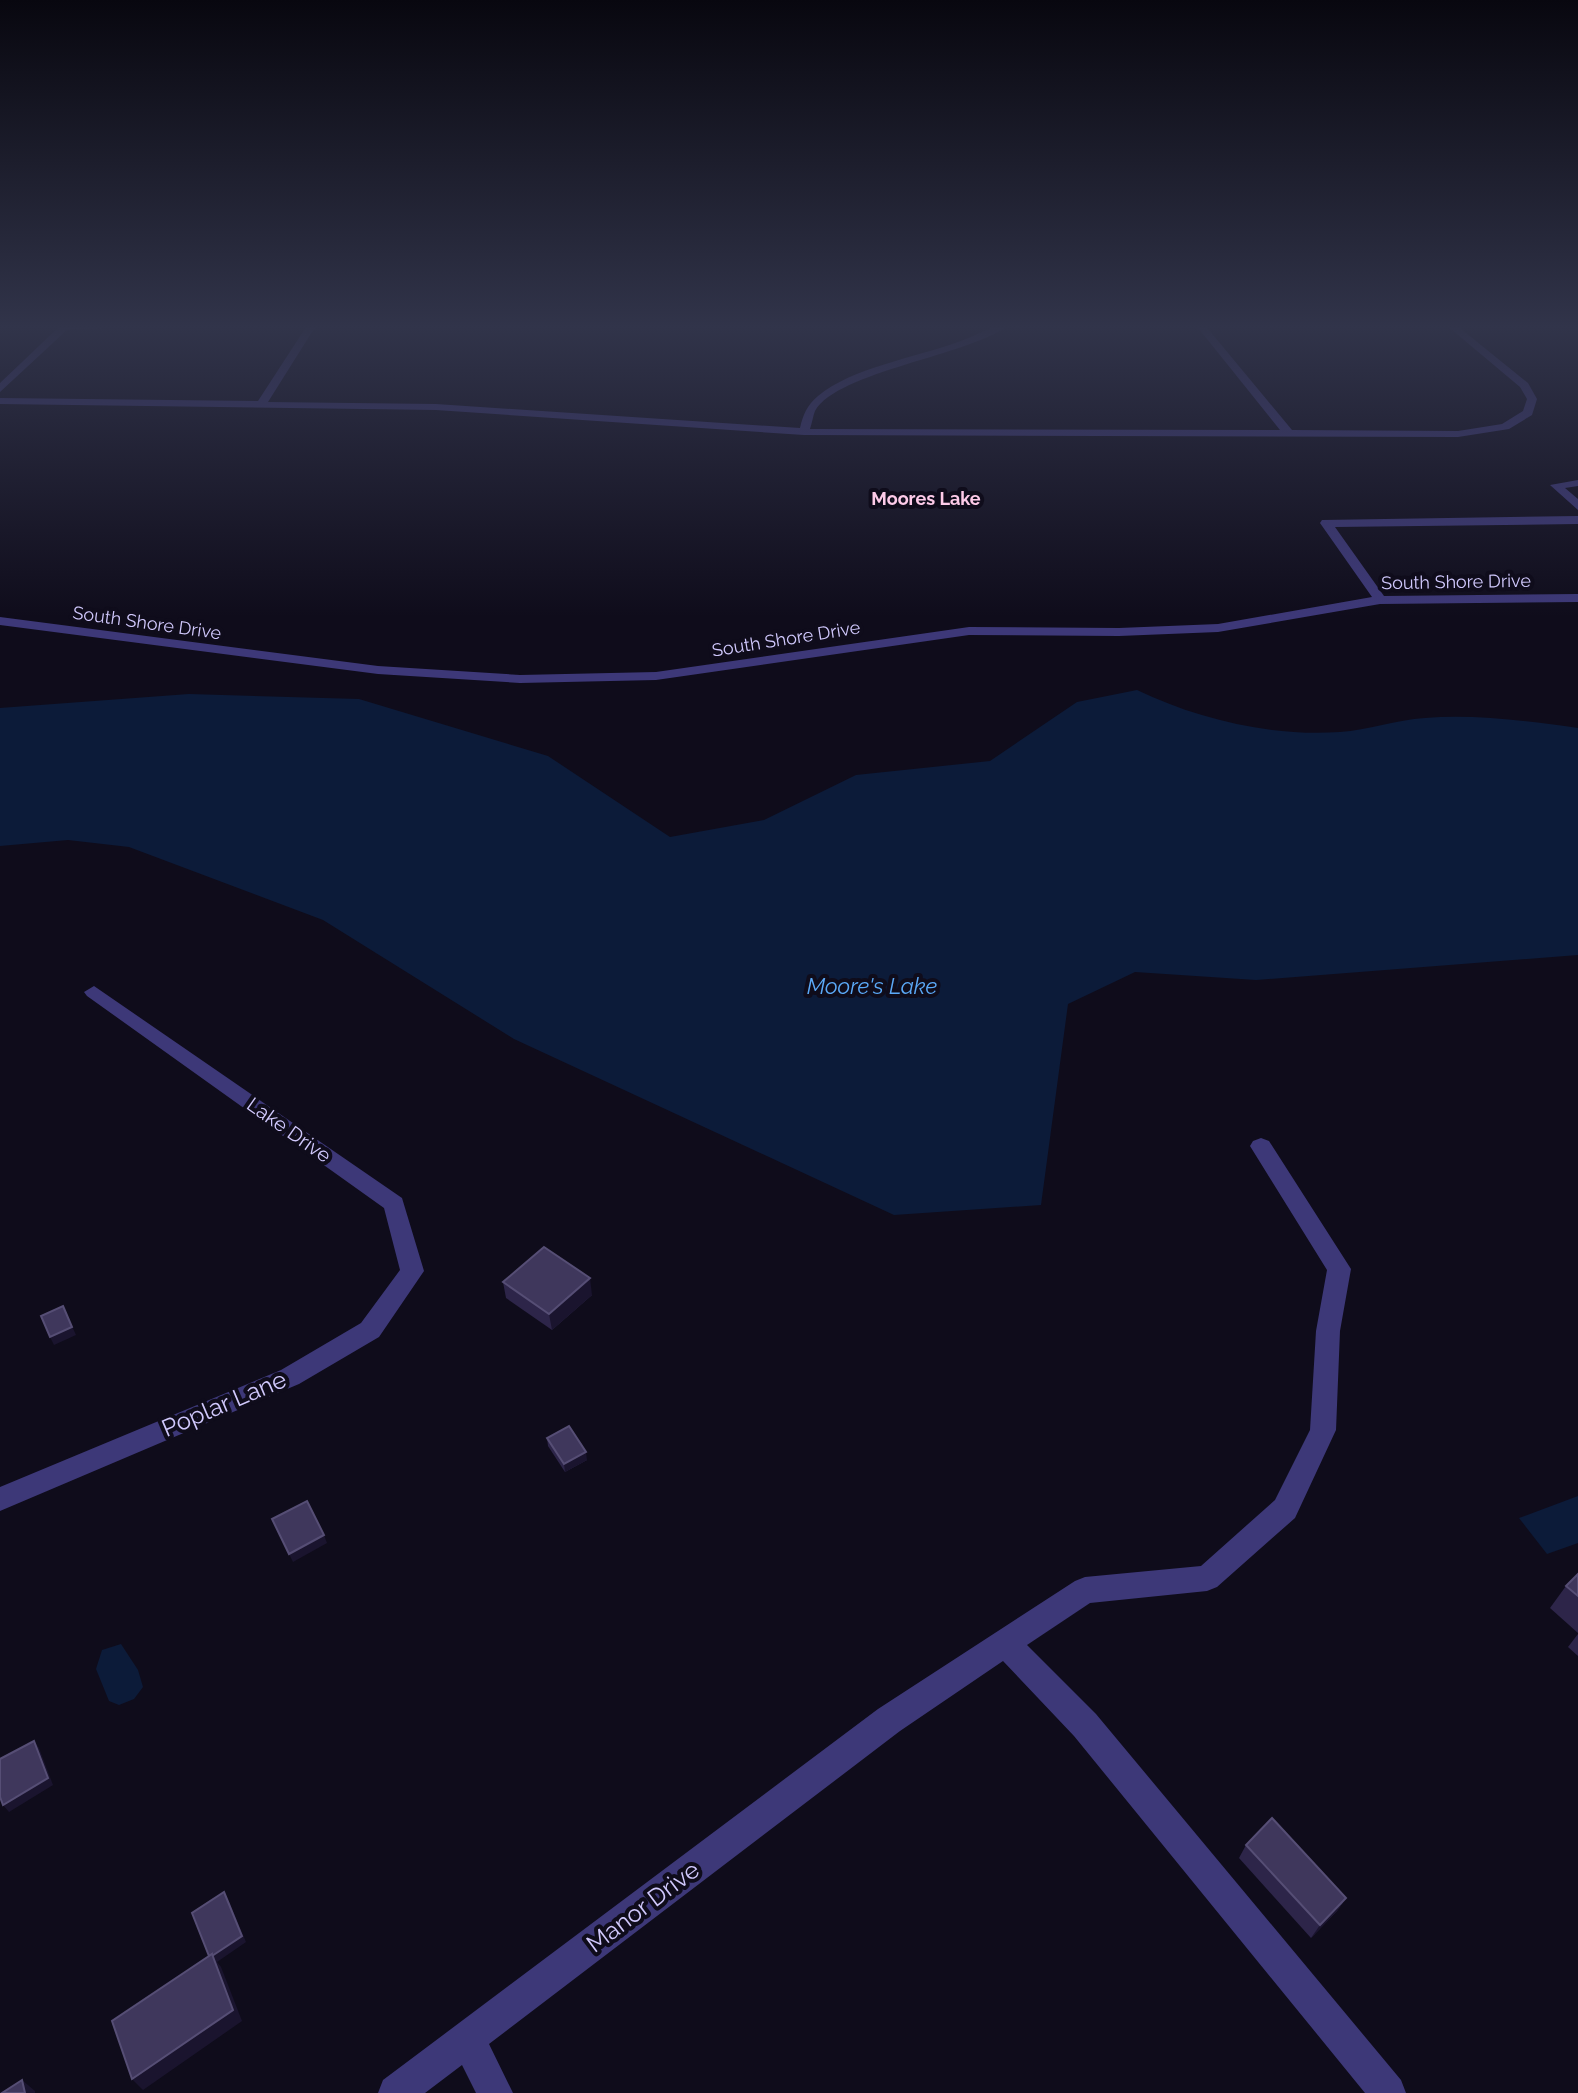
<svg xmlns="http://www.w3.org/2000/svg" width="1578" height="2093" font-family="Raleway,sans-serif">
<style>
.water{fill:#0c1b39}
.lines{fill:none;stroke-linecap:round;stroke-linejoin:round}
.minor{fill:#3d3878;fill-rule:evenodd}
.wall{fill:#2d2549}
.shaded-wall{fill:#1a142e}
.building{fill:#3f375c;stroke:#564e75;stroke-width:2}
.labels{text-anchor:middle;stroke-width:8;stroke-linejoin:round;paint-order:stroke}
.far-neighbourhood-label{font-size:18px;font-weight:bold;fill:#fdcae8;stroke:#0f0c1b}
.far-street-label{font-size:18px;fill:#d0c8fc;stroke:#0f0c1b}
.street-label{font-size:20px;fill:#d0c8fc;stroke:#0f0c1b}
.water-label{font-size:22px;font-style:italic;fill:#5ba9f8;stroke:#0f0c1b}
.near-street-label{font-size:24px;fill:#d0c8fc;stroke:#0f0c1b}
</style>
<rect width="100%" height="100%" fill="#0f0c1b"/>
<g class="water">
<path d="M 1137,690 C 1197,719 1273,737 1340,732 C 1368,730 1396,720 1425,718 C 1475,714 1528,721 1578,728 L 1578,955 L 1256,980 L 1135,972 L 1068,1004 L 1041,1205 L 894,1215 L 514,1039 L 323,920 L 129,847 L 68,840 L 0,846 L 0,708 L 189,694 L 359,699 L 548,756 L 670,837 L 764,820 L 856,775 L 990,761 L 1077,702 Z"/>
<polygon points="1578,1496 1578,1543 1547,1554 1519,1518"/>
<polygon points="121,1644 138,1670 143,1687 134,1699 119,1705 109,1701 96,1669 102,1650"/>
</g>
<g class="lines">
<g class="minor">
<polygon points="62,324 293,324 68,329 0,392 0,383"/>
<path d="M 308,324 L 317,324 L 268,402 L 436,404 L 800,428 C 803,415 807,405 818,396 C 851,368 917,357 958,342 C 976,336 993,324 1011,324 C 969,356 838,371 815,411 C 813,416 812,423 810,429 L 1280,430 L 1195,324 L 1204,324 L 1292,430 L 1458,431 L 1502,424 L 1523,411 L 1527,399 L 1520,387 L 1445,324 L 1455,324 L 1528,383 L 1537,399 L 1532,415 L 1509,429 L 1458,437 L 804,435 L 436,410 L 0,404 L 0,398 L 258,401 Z"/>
<polygon points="1569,324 1578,324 1578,331"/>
<polygon points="1578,480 1578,486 1565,488 1578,499 1578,510 1550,485"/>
<polygon points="1578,516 1578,524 1335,527 1384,596 1578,594 1578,602 1380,604 1218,632 1119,636 969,635 656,680 520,683 378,674 0,625 0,617 378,666 520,675 656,672 969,627 1119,628 1218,624 1372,597 1320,523 1322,520"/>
<polygon points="94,986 402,1198 424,1271 379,1337 299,1384 0,1511 0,1487 281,1370 361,1323 400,1270 384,1208 87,996 84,992"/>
<polygon points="1261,1138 1269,1141 1351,1269 1340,1331 1336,1430 1295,1518 1217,1587 1207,1591 1090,1603 1027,1645 1096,1714 1401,2080 1406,2093 1365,2093 1074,1736 1003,1661 900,1731 489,2044 513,2093 476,2093 462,2065 425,2093 378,2093 383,2080 878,1709 1075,1581 1085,1577 1201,1566 1275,1500 1310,1430 1316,1331 1327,1270 1250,1146 1253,1141"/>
</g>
</g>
<g class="wall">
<polygon points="503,1282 592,1295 552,1330 506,1298"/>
<polygon points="547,1438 587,1460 565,1472 548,1446"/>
<polygon points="1578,1574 1578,1633 1550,1608 1566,1586"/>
<polygon points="1578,1634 1578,1656 1568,1647"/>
<polygon points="1246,1845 1346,1898 1337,1911 1311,1938 1239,1858"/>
</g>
<g class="shaded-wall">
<polygon points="590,1278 592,1295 552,1330 549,1314"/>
<polygon points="63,1306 76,1335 54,1345 50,1337"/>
<polygon points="586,1452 587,1460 565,1472 564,1464"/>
<polygon points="324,1535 327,1543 293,1562 289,1554"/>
<polygon points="34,1741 39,1748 53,1785 9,1812 3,1805"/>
<polygon points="224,1892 228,1899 246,1942 217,1962 221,1967 242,2021 143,2090 132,2079 212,1956"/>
<polygon points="1346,1898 1337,1911 1311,1938 1320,1925"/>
<polygon points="22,2080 35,2091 35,2093 25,2093"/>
</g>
<g class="building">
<polygon points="544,1247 590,1278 549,1314 503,1282"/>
<polygon points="63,1306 72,1327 50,1337 41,1316"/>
<polygon points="569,1426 586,1452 564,1464 547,1438"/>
<polygon points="307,1501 324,1535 289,1554 272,1519"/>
<polygon points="1578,1574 1578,1596 1566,1586"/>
<polygon points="34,1741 48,1778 3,1805 0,1797 0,1759"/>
<polygon points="1272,1818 1346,1898 1320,1925 1246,1845"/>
<polygon points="224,1892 242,1936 212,1956 212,1954 209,1956 192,1913"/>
<polygon points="212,1954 233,2010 132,2079 112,2021"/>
<polygon points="22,2080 25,2093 2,2093"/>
</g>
<linearGradient id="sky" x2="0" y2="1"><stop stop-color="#08070f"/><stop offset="0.53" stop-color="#31344a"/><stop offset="1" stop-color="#31344a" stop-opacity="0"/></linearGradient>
<rect width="1578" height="617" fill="url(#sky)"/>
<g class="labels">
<g class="far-neighbourhood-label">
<text x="926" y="505">Moores Lake</text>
</g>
<g class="far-street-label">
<text transform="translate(1456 582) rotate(-1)" y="6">South Shore Drive</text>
<text transform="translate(147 623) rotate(8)" y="6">South Shore Drive</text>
<text transform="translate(786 639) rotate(-9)" y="6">South Shore Drive</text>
</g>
<g class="street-label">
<text transform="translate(289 1130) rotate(35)" y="7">Lake Drive</text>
</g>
<g class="water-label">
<text x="872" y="994">Moore's Lake</text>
</g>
<g class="near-street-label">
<text transform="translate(224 1404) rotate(-23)" y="8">Poplar Lane</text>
<text transform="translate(643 1907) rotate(-37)" y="8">Manor Drive</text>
</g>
</g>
</svg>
